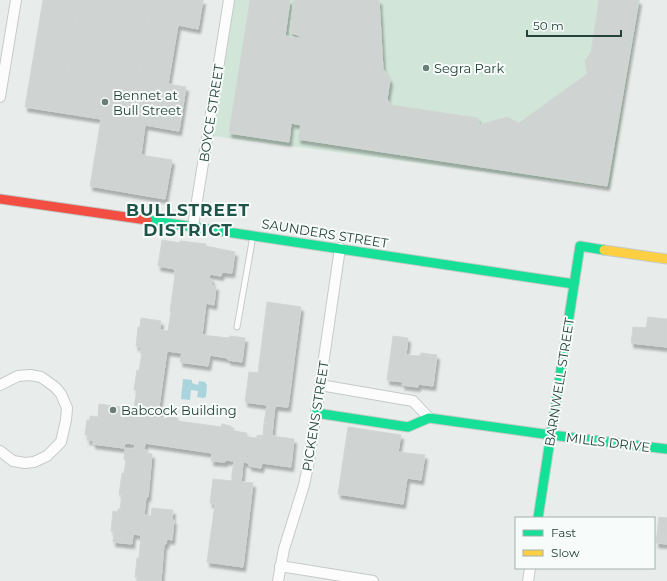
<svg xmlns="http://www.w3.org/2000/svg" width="667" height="581" font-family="Montserrat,sans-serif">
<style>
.green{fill:#d1e6d8}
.water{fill:#a9d4db}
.building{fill:#cfd4d2;stroke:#d1d6d4;filter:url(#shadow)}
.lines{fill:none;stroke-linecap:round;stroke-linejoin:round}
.lane-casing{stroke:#c5cac8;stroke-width:7}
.street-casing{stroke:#c5cac8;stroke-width:12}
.fast-casing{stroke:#c3cbc8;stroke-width:11}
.slow-casing{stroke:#c3cbc8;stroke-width:11}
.jam-casing{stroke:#c3cbc8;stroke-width:11}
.lane{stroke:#fcfcfc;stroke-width:5}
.street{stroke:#fcfcfc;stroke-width:10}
.fast{stroke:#16e098;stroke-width:9}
.slow{stroke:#ffcf43;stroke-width:9}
.jam{stroke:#f24e42;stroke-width:9}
.poi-dot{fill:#697e78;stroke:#f7fbf9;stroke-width:1.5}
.labels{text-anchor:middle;stroke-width:4;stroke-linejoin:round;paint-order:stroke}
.poi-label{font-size:13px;fill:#24423a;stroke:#f7fbf9;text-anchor:start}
.street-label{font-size:13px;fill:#24423a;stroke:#f7fbf9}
.district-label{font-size:17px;font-weight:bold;letter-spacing:1px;fill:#1f5548;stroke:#f7fbf9}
</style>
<defs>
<filter id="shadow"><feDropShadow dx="2.5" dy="4.5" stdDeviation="1" flood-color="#0004"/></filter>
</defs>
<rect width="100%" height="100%" fill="#e8edeb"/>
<polygon class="green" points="234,0 640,0 610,188 213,136"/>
<polygon class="water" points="183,379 192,380 192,383 198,385 199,381 205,382 207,385 206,397 203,398 197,397 198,391 191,390 190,400 181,399"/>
<g class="building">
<polygon points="43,0 79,0 65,86 135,97 151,0 203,0 198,29 178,25 168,84 186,87 179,131 145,125 141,155 172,160 165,199 90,186 101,119 25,107"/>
<polygon points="79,0 151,0 135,97 65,86"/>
<polygon points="250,0 290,0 285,36 306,39 305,65 302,65 301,125 291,123 289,142 229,133"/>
<polygon points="294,0 379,0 383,69 390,80 387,99 391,105 478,118 479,125 507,117 519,123 587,74 585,61 591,52 599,0 639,0 607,186 298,139 301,125 302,65 305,65 306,39 290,32"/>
<polygon points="596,105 603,115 591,124 583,115"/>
<polygon points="531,120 539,132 511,153 502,142"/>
<polygon points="562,131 569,141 552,152 545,143"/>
<polygon points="162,240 180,243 180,241 206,244 206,246 235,252 232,273 222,272 221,276 210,274 209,279 212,279 211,285 216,286 214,305 206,303 202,335 229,338 230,336 245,338 242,362 228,360 228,358 210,355 208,366 180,362 182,353 167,351 159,407 161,408 160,413 159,413 158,418 167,419 167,417 178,418 178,421 221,427 222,424 231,426 231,428 234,428 233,431 247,433 247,437 257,438 257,435 263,436 264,423 273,424 272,436 294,439 291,467 262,463 261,468 249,466 249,463 243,462 242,475 232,474 234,461 226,460 225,462 211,461 212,453 145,443 144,450 147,450 146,453 152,454 148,497 146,497 144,515 151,516 152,508 173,510 172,520 174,520 172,540 167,539 166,544 164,544 161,581 137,581 137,577 135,577 137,558 139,558 141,535 133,534 132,544 113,542 114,532 111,531 113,511 118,512 118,509 120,509 122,495 119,495 122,473 124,473 126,460 124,459 125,448 134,450 135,444 125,443 124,448 93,444 93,440 87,440 88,435 85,435 87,420 90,420 90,416 98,417 99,404 128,408 127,414 142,416 143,413 133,412 137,390 134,390 137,370 139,371 142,353 140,353 141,347 136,346 138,327 140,327 141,318 161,321 160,330 168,331 171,312 170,311 175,276 174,275 175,269 158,266"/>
<polygon points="267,302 301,307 288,407 275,406 273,424 264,423 267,405 245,402 249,372 258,373"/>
<polygon points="648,317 667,319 667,347 631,343 633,327 646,328"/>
<polygon points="393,336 408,338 406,355 420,356 421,353 437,355 433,386 418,384 418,387 402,385 403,382 387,380"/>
<polygon points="348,427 401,435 398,452 425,455 421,480 407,478 403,504 338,494"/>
<polygon points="232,474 242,475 241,482 253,483 243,567 207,562 215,504 210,503 213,479 232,481"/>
<polygon points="659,517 667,518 667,544 656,543"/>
</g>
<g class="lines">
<g class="lane-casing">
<polyline id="lane" points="237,327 253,236"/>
</g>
<g class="street-casing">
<g id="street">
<polyline points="0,97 16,0"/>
<polyline points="193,226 229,0"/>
<polyline points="0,385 18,376 30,375 41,377 55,387 61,394 67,408 66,420 61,442 47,456 34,462 25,463 13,461 0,451"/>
<polyline points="320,385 413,401 429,418"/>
<polyline points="280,566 373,581"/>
<polyline points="278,581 284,549 304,485 309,461 340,248"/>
<polyline points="528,581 530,568"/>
</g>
</g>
<g class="fast-casing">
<g id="fast">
<polyline points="147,220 574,284"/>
<polyline points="316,413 408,427 429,418 551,435 667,449"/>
<polyline points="538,518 580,246 604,250"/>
</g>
</g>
<g class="slow-casing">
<polyline id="slow" points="604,250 667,259"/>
</g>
<g class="jam-casing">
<polyline id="jam" points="0,199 147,220"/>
</g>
<use href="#lane" class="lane"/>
<use href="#street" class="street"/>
<use href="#fast" class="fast"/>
<use href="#slow" class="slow"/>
<use href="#jam" class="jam"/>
</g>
<g class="poi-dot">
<circle cx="426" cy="68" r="4"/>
<circle cx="105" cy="102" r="4"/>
<circle cx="113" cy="410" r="4"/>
</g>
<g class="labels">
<g class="poi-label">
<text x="434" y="73">Segra Park</text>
<text x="113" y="100">Bennet at<tspan x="113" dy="15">Bull Street</tspan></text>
<text x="121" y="415">Babcock Building</text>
</g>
<g class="street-label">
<text transform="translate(211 113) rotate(-81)" y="5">BOYCE STREET</text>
<text transform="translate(325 233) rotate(9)" y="5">SAUNDERS STREET</text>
<text transform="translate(559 382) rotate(-81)" y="5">BARNWELL STREET</text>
<text transform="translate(315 416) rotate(-81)" y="5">PICKENS STREET</text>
<text transform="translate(608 442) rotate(7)" y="5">MILLS DRIVE</text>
</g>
<g class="district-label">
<text x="188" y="216">BULLSTREET<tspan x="188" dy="20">DISTRICT</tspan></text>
</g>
</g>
<rect x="515" y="517" width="140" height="52" fill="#f7fbf9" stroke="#a3b1ad"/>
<rect x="523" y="530" width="20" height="6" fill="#16e098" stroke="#a3b1ad"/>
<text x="551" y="537" font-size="12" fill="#24423a">Fast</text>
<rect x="523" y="550" width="20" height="6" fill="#ffcf43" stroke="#a3b1ad"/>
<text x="551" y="557" font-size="12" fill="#24423a">Slow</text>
<path d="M527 30v6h94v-6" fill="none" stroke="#24423a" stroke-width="2"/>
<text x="533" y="30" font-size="12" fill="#24423a" stroke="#f7fbf9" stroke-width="3" paint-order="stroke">50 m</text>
</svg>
